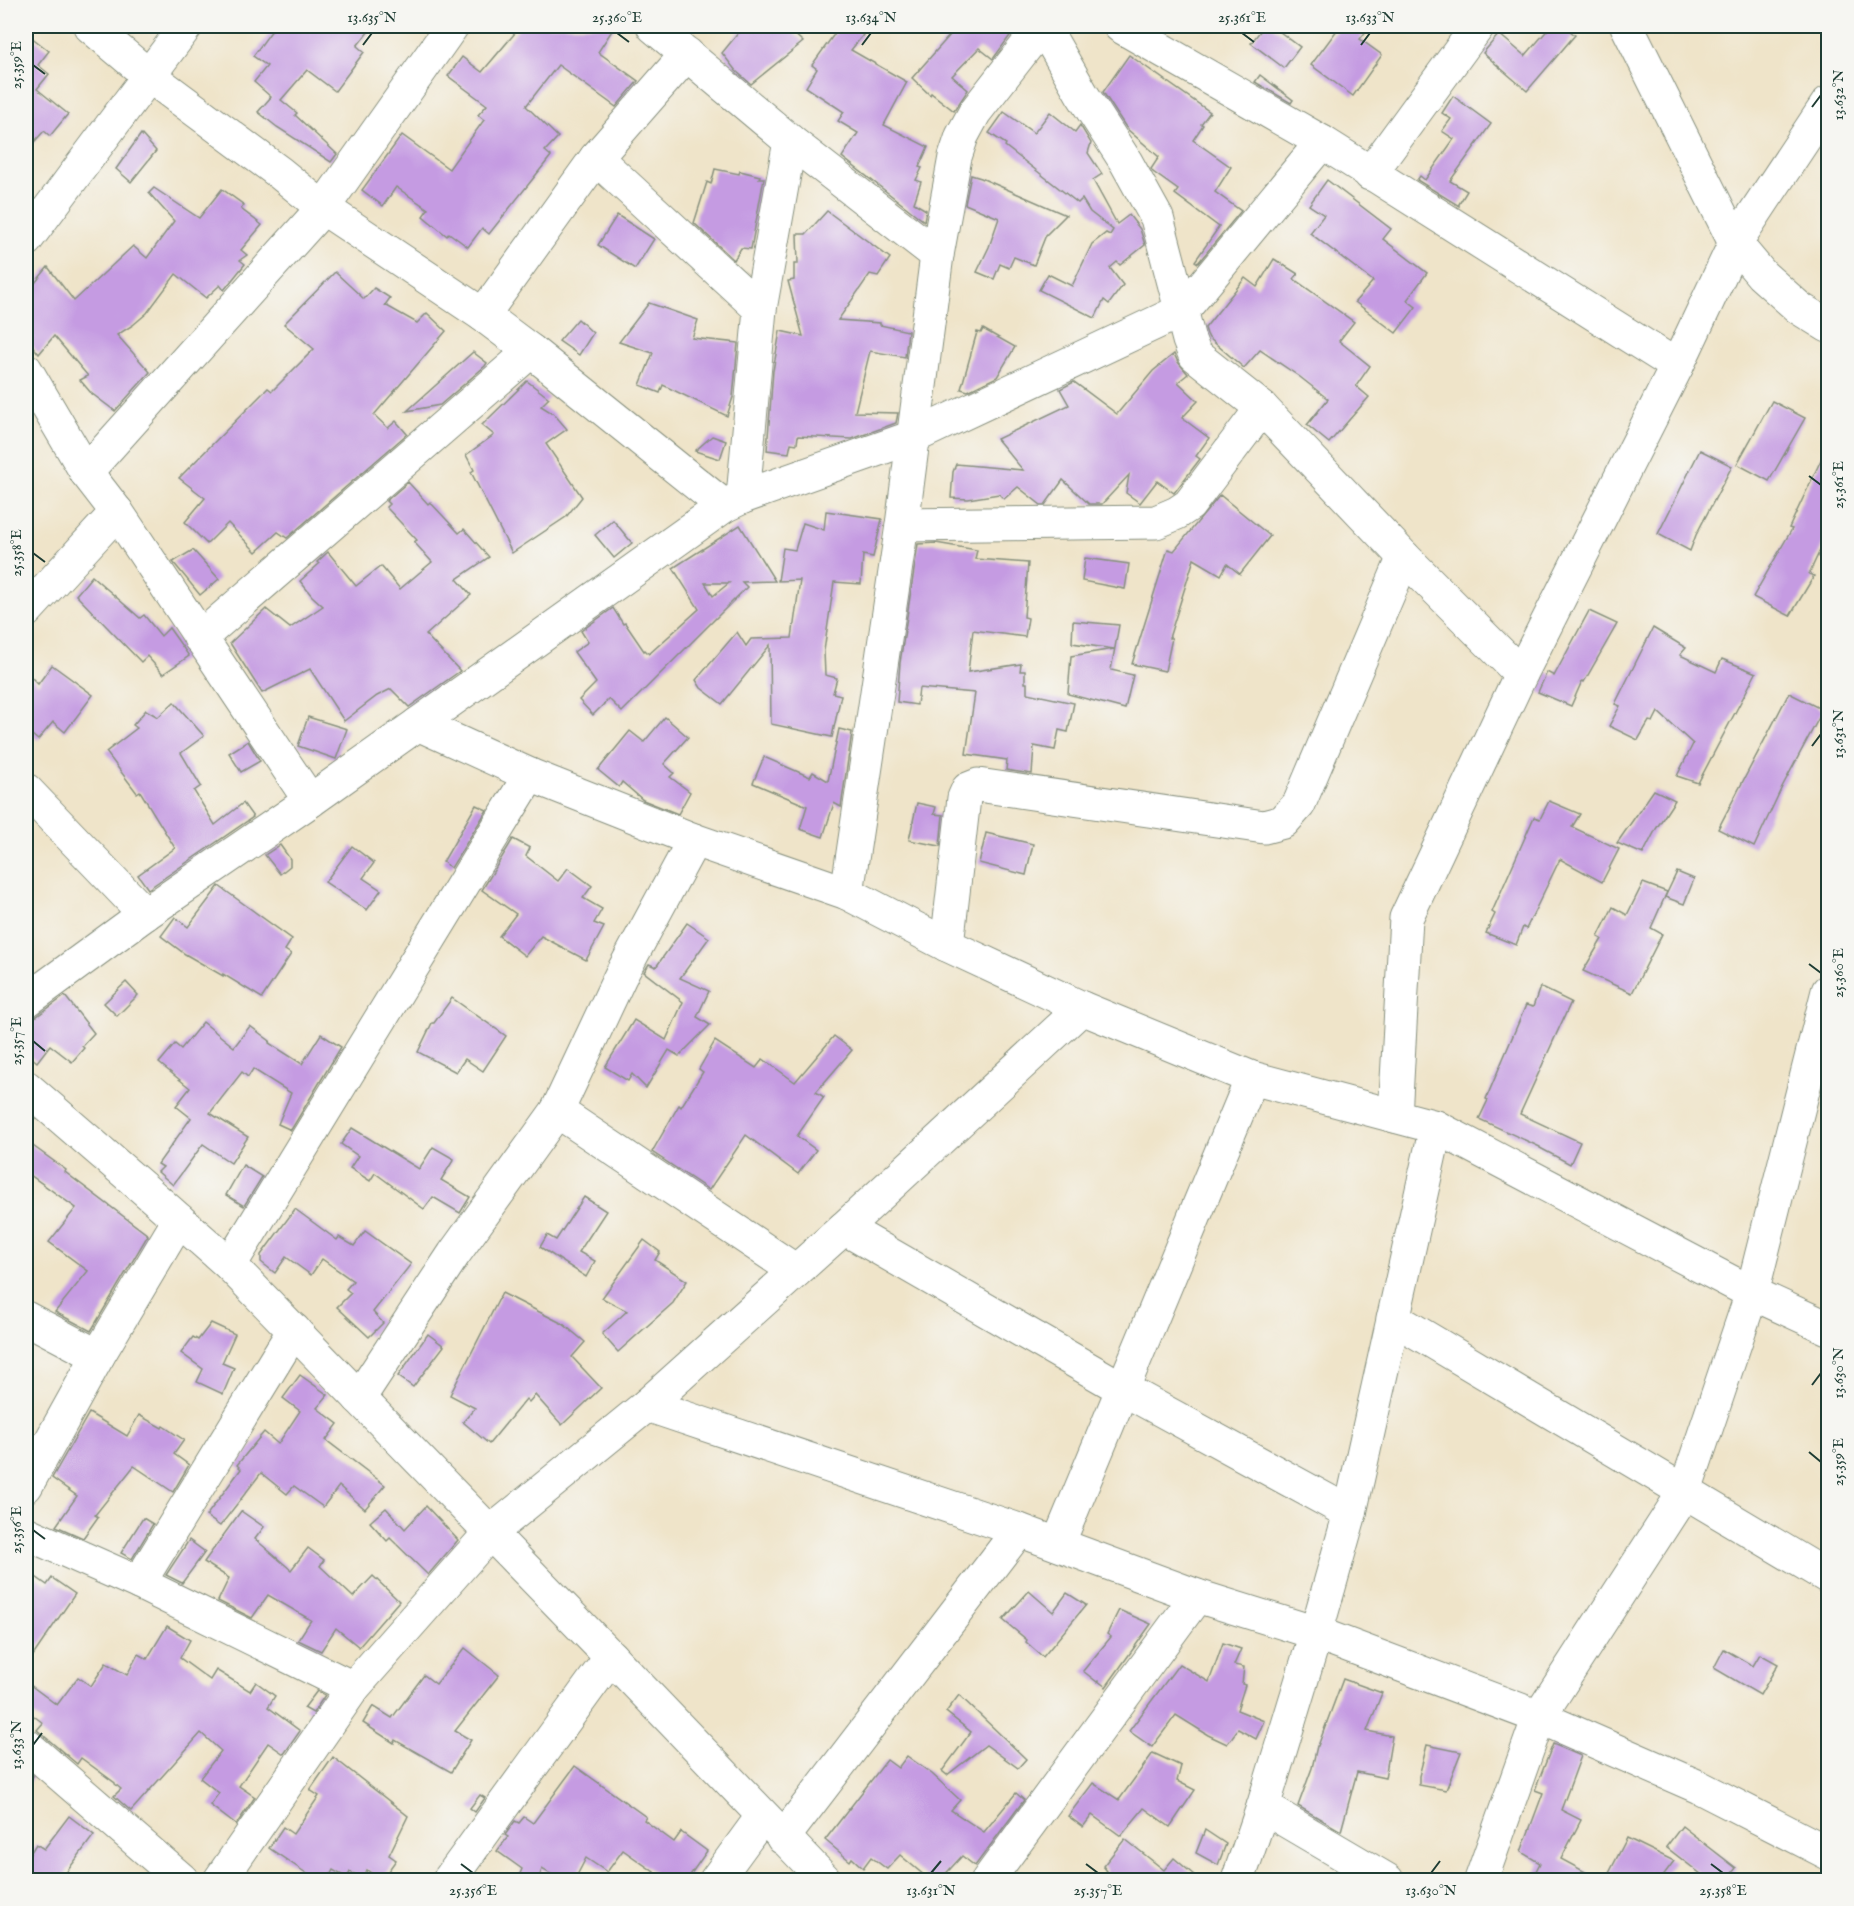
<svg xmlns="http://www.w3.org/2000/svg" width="1854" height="1906" font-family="'IM FELL English',serif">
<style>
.building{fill:#c59be2;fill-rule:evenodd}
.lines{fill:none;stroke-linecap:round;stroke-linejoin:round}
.minor-casing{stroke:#87907e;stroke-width:35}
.minor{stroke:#fff;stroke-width:33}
.ticks{fill:none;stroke:#1f3d34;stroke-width:2}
.neatline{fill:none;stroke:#1f3d34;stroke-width:2}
.ticks-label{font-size:15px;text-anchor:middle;fill:#1f3d34}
</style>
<rect width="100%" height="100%" fill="#f6f6f2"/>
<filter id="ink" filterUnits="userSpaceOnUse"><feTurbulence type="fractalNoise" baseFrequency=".0167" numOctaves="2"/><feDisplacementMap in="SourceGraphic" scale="12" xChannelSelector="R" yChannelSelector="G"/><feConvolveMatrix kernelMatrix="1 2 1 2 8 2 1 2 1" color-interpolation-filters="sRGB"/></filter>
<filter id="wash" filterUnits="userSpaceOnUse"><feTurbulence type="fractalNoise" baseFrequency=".008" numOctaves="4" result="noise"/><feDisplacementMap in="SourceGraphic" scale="24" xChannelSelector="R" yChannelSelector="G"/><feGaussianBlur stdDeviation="1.35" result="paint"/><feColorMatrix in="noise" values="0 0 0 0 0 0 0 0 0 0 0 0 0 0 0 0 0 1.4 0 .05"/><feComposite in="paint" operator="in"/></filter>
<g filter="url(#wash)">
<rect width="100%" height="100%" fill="#efe4c9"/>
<g id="blocks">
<g class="building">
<polygon points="275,26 373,26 357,46 364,52 335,91 307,70 281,100 297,113 295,115 337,154 331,162 277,127 258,112 271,97 254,82 267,66 253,56"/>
<polygon points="521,26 615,26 598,52 638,81 616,107 558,65 526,106 558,137 545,151 551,156 489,234 482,228 468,247 449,233 447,236 423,216 428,209 396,187 383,206 362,190 402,135 449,169 484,120 478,115 487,105 448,76 462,57 482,72"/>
<polygon points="744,26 786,26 803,42 751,84 736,71 722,53"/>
<polygon points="840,26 852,26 863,35 851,50 907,82 884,125 928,147 919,167 922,168 916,180 921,182 914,203 926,210 924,221 842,157 858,133 838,121 844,112 806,87 817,69 812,65"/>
<polygon points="958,26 1002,26 1012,33 993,59 979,48 952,76 968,90 954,111 931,93 930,95 912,78"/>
<polygon points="1264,26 1272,26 1300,47 1284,68 1251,43"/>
<polygon points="1340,26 1370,26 1360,39 1382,55 1353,96 1311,65"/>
<polygon points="1551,26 1564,26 1575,35 1527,91 1483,53 1499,34 1525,56"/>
<polygon points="26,33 49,51 38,65 49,74 37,89 68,114 50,136 44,131 26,151"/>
<polygon points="1129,55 1210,112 1201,124 1203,125 1193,140 1231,167 1215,192 1241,211 1198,263 1195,261 1219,227 1175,194 1178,190 1153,172 1151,169 1159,157 1127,129 1103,92"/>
<polygon points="1260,75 1293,100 1291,103 1255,82"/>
<polygon points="1453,96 1491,124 1450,181 1467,191 1459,204 1459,206 1417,180 1420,176 1425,180 1454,139 1442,131 1451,119 1442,113"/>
<polygon points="1004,112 1034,133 1050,112 1075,132 1080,125 1091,143 1088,153 1102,174 1093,180 1117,224 1129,215 1140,229 1145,245 1120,265 1117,262 1110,268 1123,285 1109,304 1104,300 1095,318 1039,290 1048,274 1072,286 1092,244 1106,233 1110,235 1113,230 1090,212 1082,199 1078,203 1005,146 1006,144 989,133"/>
<polygon points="141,134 156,151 131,182 116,169"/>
<polygon points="715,169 739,174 740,171 760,176 759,178 764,178 751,249 741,248 734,260 694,223 707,182 711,184"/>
<polygon points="971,175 981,178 1066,215 1046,235 1034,265 1014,257 1009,268 1000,264 994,279 977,272 989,247 999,218 965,204"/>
<polygon points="1327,180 1391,229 1383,239 1427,273 1407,300 1416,307 1396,333 1355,302 1373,281 1310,233 1324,215 1309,205"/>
<polygon points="154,188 199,218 222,189 244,205 241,209 262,225 241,250 247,255 240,260 245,264 224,290 220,285 206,298 176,274 147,313 133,325 117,335 150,372 115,411 91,393 80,380 88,376 54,336 39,354 26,338 26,294 48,267 74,301 133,246 147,258 174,221 149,193"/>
<polygon points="827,211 890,258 878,276 870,274 838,320 880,323 880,325 908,331 905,357 870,351 855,412 898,413 896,423 852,439 798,436 797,444 791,443 789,453 767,450 773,371 780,331 803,336 788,281 794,280 794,264 798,264 797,234 806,234"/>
<polygon points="617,215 654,239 635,269 598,245"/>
<polygon points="1274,259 1298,274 1294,279 1354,322 1339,341 1370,366 1356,386 1369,397 1329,443 1307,425 1328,399 1300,377 1260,350 1244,368 1209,338 1207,334 1205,328 1245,278 1257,287"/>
<polygon points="335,272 364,299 374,288 390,298 385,305 417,323 427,313 446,331 374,415 388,428 396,421 407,434 287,538 278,532 256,552 228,523 207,544 185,522 205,498 179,478 268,388 272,391 314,349 284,324"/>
<polygon points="649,303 698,320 692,338 738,343 733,397 727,416 663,385 660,393 640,385 653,353 619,342"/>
<polygon points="578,319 593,333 579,355 559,341"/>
<polygon points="983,329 1015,347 997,377 968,391 961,389 977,332 981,333"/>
<polygon points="473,352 487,363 485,366 440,405 407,411"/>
<polygon points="1174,354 1178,362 1188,374 1178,382 1198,401 1182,418 1209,438 1196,456 1200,459 1174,493 1157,481 1140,503 1126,493 1129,475 1102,504 1089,504 1063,480 1045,505 1041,505 1018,487 1004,499 999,494 968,499 951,498 953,472 956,464 1023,470 997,439 1069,405 1060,389 1074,382 1117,414 1153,371"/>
<polygon points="527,381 549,398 541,406 554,414 567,429 546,444 582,497 566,517 512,553 471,472 474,470 466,455 494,435 482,425"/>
<polygon points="1772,401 1805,418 1769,481 1737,464"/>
<polygon points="712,436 726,441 720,459 695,451"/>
<polygon points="1828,445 1828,533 1809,574 1814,576 1790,616 1753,597 1792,529 1789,528"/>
<polygon points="1700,450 1732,466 1696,535 1690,551 1658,534"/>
<polygon points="408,482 428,504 430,502 459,533 464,529 489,557 457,579 471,595 426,635 460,671 409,707 391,689 377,696 344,721 310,669 262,693 230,643 266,609 290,628 323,606 312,596 300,581 319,564 317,562 328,552 356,586 381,566 400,589 432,562 414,542 417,540 386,507 389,504 386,501"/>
<polygon points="1220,495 1270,536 1240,574 1227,564 1221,575 1194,559 1169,638 1172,638 1165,671 1132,664 1168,549 1174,551"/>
<polygon points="826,511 882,519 873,557 863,555 861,584 834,582 824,651 825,675 837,678 833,693 841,695 832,737 771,724 770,645 722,704 701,688 696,680 737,632 746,646 751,639 792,638 800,580 778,581 783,548 795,550 803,523 824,530"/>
<polygon points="613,520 632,543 614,558 595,535"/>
<path d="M 740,525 L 775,581 L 742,582 L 747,587 L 622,712 L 609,699 L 593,715 L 579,700 L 596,683 L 574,652 L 588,642 L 581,631 L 613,608 L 623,624 L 625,623 L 644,651 L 645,650 L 649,654 L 699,609 L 673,568 ZM 705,583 L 729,583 L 713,596 Z"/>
<polygon points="936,543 977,550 975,559 1028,563 1024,617 1028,618 1025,637 973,630 968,672 1021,664 1020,671 1025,671 1025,683 1027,683 1027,693 1074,703 1068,732 1059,730 1055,750 1034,746 1032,774 1006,770 1007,760 966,754 975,693 919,688 917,705 897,702 900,663 918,544"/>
<polygon points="193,550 219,579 200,595 173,562"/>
<polygon points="1085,558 1129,564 1125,589 1082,581"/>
<polygon points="92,576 140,618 144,615 161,636 169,628 189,656 163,674 147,656 141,662 76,595"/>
<polygon points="1589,611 1617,624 1584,682 1582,681 1571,706 1538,692 1547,672 1554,676"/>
<polygon points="1073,621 1119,625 1111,670 1133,675 1125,709 1068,694 1071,656 1114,649 1072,643"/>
<polygon points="1653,628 1686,648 1680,655 1716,672 1722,659 1756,673 1698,783 1677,776 1693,744 1658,712 1653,722 1649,721 1638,740 1609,726 1620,706 1615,704"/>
<polygon points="52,665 93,695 65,732 53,722 38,740 26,730 26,672 38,684"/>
<polygon points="1789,693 1823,710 1782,787 1754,847 1718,829"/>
<polygon points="174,702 204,736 181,753 201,786 194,791 215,825 243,803 253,817 148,889 138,875 175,848 140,791 137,793 106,752 137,728 133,725 146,710 158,717"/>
<polygon points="308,717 347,729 336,759 298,746"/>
<polygon points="665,717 688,737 664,764 674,773 670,777 690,792 678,814 643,800 622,782 619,787 598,770 630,731 644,742"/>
<polygon points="839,729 852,732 841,807 834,803 823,837 800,829 807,806 753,783 764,757 810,777 813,772 828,781"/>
<polygon points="248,741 260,761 241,772 229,753"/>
<polygon points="1654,790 1675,800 1656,829 1643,854 1617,843"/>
<polygon points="1549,801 1580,814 1572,827 1619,849 1602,882 1560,859 1526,929 1523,927 1516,945 1486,933 1495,914 1492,912 1534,817 1540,819"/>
<polygon points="917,803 936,807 934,814 943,815 940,846 909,840"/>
<polygon points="476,805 487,810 451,868 443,862"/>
<polygon points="986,833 1033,844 1026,875 979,863"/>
<polygon points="513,839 530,848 526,856 558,881 568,868 592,886 583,898 602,909 594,923 604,927 586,960 541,936 525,956 499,936 516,914 482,890"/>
<polygon points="280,845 290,859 290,866 280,874 265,855"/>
<polygon points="352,846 374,863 363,878 381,890 367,910 325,882"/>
<polygon points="1677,872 1694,879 1684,904 1665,897"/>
<polygon points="1643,883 1667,892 1651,928 1662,934 1632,993 1583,971 1602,939 1598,937 1613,907 1627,915"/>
<polygon points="219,886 292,939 285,950 291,954 262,998 223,974 223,976 185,954 161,936 175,917 188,927"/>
<polygon points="687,923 709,938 680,978 709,991 697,1017 710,1025 679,1056 669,1050 646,1088 632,1074 628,1081 605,1067 634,1020 666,1040 683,1002 644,972 649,964 656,967"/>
<polygon points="126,982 138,995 117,1016 104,1003"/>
<polygon points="1540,987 1571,1002 1520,1114 1580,1142 1570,1164 1540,1148 1540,1147 1479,1119 1488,1100 1486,1099 1526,1005 1533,1007"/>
<polygon points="65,996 94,1033 82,1046 84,1048 72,1062 50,1045 37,1062 26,1053 26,1019 37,1016"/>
<polygon points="452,998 506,1036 483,1071 465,1059 456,1072 418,1052 432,1023 434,1023"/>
<polygon points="203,1022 234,1047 250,1026 270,1041 269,1043 302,1064 321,1034 341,1047 291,1130 278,1124 291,1093 253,1069 248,1077 242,1072 210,1113 248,1137 231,1163 203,1144 173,1185 158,1172 163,1167 158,1164 191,1118 176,1106 190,1088 159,1063 175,1044 181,1049"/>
<polygon points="834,1036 852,1050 816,1092 824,1097 797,1136 816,1150 798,1174 746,1135 709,1190 652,1152 679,1105 681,1107 703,1072 699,1069 715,1041 756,1068 763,1059 795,1082"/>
<polygon points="352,1128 419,1169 433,1147 454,1159 441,1180 470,1197 460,1213 433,1197 424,1209 375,1173 370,1181 350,1168 358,1156 341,1144"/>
<polygon points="26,1141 66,1170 65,1172 148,1235 91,1331 55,1312 88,1271 49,1242 76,1208 26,1172"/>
<polygon points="243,1165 262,1177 244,1206 226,1195"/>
<polygon points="584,1197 606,1211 579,1252 595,1261 586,1277 540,1247 547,1235 556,1240"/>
<polygon points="295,1209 337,1240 339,1237 354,1246 365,1231 411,1264 373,1312 383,1323 369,1337 337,1307 351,1293 346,1289 353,1281 322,1259 311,1275 286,1257 275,1273 261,1262 261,1255"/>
<polygon points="644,1240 660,1252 655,1260 687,1281 673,1303 618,1352 602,1334 627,1311 602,1298"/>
<polygon points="502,1293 563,1324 585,1342 572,1357 601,1388 562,1425 535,1395 529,1402 526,1399 489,1444 463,1422 475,1408 450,1395"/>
<polygon points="211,1323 235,1334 222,1363 234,1368 223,1394 197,1382 203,1369 181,1353 193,1337 198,1340"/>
<polygon points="428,1334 444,1346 413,1387 398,1376"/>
<polygon points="300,1375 328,1395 317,1408 338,1424 326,1440 385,1485 365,1509 339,1486 323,1507 294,1486 287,1494 261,1473 220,1526 206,1516 241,1469 237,1465 264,1432 278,1444 300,1411 283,1398"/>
<polygon points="89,1413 127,1436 139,1415 162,1428 163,1426 184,1440 174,1454 189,1465 173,1492 134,1466 95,1515 98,1517 83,1538 56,1526 77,1496 52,1478"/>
<polygon points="426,1506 458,1540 428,1575 390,1538 387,1541 370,1522 386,1508 405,1529"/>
<polygon points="241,1511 264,1527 255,1539 291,1570 308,1548 324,1560 320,1566 353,1597 373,1576 399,1601 359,1647 336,1628 321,1651 298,1640 311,1620 268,1595 252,1618 218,1601 229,1578 204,1562"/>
<polygon points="143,1518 153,1524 132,1559 121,1553"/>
<polygon points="189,1540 205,1552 182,1583 166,1575"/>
<polygon points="26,1570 47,1585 52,1578 75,1594 26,1666"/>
<polygon points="1029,1591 1053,1612 1067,1593 1086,1605 1043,1657 1026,1642 1027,1640 1003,1620"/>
<polygon points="1119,1610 1151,1624 1106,1687 1098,1681 1097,1682 1083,1671 1111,1637 1107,1634"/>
<polygon points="167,1626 190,1640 180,1658 210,1680 216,1670 250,1691 256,1682 275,1696 268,1707 300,1731 284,1754 268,1743 239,1786 255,1797 236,1825 210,1805 219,1793 200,1778 221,1751 201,1733 131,1811 114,1796 121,1789 115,1784 115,1783 81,1758 77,1764 37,1730 43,1723 26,1710 26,1682 57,1705 78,1677 91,1686 106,1663 127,1675 138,1654 147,1659"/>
<polygon points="1223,1643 1241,1649 1234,1665 1244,1667 1242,1684 1245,1685 1237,1710 1264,1721 1256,1739 1238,1729 1227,1744 1208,1735 1176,1715 1152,1747 1129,1731 1179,1664 1209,1682"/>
<polygon points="465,1648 499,1675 455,1731 471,1740 451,1772 395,1740 394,1743 363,1723 373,1706 392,1718 424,1675 436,1684"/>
<polygon points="1724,1649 1753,1666 1760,1654 1778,1664 1760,1695 1714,1668"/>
<polygon points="1343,1679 1382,1693 1367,1731 1392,1736 1385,1778 1357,1772 1341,1831 1298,1806 1312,1768 1317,1746 1318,1746"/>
<polygon points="317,1691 325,1695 313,1713 304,1708"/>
<polygon points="959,1695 1026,1759 1018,1768 986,1745 947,1775 942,1771 971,1732 946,1712"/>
<polygon points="1553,1744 1581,1756 1561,1810 1581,1820 1561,1859 1602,1881 1531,1881 1540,1863 1521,1852 1543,1793 1535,1790"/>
<polygon points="1427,1745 1461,1752 1446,1790 1419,1785 1419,1776"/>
<polygon points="1153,1753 1181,1766 1177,1781 1195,1790 1170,1827 1144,1808 1121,1836 1092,1815 1083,1827 1068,1816 1093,1783 1119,1800"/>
<polygon points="907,1756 932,1774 960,1800 951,1810 984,1832 1016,1793 1024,1800 975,1866 962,1856 939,1881 931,1881 900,1855 887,1869 871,1857 863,1868 852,1858 850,1861 825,1840 887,1760 898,1768"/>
<polygon points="333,1757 408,1816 389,1855 396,1860 381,1881 367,1870 363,1878 350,1872 347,1878 333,1870 327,1881 318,1881 269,1848 283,1827 293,1834 319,1796 310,1790"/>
<polygon points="575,1766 646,1817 644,1820 674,1842 681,1832 707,1851 686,1881 647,1881 654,1872 623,1850 607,1872 586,1858 574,1881 563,1881 542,1869 538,1881 517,1881 522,1869 497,1851 508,1837 505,1835 515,1821 519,1823 524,1817 533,1823"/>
<polygon points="26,1769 33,1776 26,1789"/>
<polygon points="480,1795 485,1798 475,1812 470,1808"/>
<polygon points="69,1816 94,1835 60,1881 26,1881 26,1860 36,1844 44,1849"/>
<polygon points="1682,1826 1736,1868 1726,1881 1710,1881 1666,1847"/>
<polygon points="1205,1830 1226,1844 1218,1865 1196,1853"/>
<polygon points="1627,1838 1674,1861 1659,1881 1605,1881"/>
<polygon points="1125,1839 1164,1870 1174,1858 1201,1881 1098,1881 1107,1871 1103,1866"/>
</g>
</g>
</g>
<g filter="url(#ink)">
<use href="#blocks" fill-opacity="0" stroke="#87907e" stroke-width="1.5"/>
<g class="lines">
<g class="minor-casing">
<g id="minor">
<polyline points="90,26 148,75 280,173 323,208 483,315 531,351 724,506"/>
<polyline points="653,26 790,141 937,255"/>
<polyline points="1043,26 1082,94 1126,162 1157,218 1189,340 1195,355 1262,408 1404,557 1521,674"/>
<polyline points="1120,26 1322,142 1677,366"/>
<polyline points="1627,26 1735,243 1762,275 1799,308 1828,326"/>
<polyline points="596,158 760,309"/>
<polyline points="1370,174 1478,26"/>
<polyline points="26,240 186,26"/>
<polyline points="483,315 596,158 687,54"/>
<polyline points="26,370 86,472 117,512 310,801"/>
<polyline points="86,472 323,208 452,26"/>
<polyline points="743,497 760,309 790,141"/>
<polyline points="902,525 1156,522 1177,513 1189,505 1262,408"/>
<polyline points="26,611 117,512"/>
<polyline points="200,638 531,351"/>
<polyline points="418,724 530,775 694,840 847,893 947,945 1082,1008 1252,1078 1436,1127 1752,1293 1828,1328"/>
<polyline points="26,790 145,914"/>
<polyline points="847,893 902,525 937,255 955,157 962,136 975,112 1042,26"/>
<polyline points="947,945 964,798 968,789 978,785 1264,827 1283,822 1299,804 1404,557"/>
<polyline points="26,1001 145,914 310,801 724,506 743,497 913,437 1183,310 1322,142"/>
<polyline points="26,1087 143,1188 230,1265 611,1657 825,1880"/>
<polyline points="557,1111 796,1271"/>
<polyline points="1395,1116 1406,918 1521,674 1677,366 1735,243 1828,103"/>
<polyline points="844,1228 1123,1389 1350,1513"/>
<polyline points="230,1265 530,775"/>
<polyline points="26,1318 98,1356"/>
<polyline points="1393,1318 1828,1577"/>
<polyline points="359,1398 454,1254 557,1111 620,977 694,840"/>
<polyline points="647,1405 1019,1530 1197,1596 1316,1633 1539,1717 1699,1787 1828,1853"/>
<polyline points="26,1486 98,1356 179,1220"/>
<polyline points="26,1533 139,1583 353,1688"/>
<polyline points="1058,1544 1252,1078"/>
<polyline points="139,1583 294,1330"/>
<polyline points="26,1745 182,1880"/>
<polyline points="1263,1807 1387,1880"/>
<polyline points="783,1838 1019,1530"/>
<polyline points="220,1880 353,1688 490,1533 647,1405 844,1228 1082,1008"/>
<polyline points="449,1880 611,1657"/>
<polyline points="716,1880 762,1817"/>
<polyline points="988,1880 1197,1596"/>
<polyline points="1238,1880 1263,1807 1316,1633 1350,1513 1436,1127"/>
<polyline points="1481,1880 1539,1717 1685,1491 1752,1293 1828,991"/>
</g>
</g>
<use href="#minor" class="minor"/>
</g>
</g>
<path class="ticks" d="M 617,33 L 629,42M 1242,33 L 1254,42M 363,45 L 372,33M 862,45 L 871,33M 1361,45 L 1370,33M 33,65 L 45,74M 1812,107 L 1821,95M 1809,476 L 1821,485M 33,553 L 45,562M 1812,746 L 1821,734M 1809,964 L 1821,973M 33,1041 L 45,1051M 1812,1385 L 1821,1373M 1809,1452 L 1821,1462M 33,1530 L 45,1539M 33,1745 L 42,1733M 461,1864 L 473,1873M 1086,1864 L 1098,1873M 1711,1864 L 1723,1873M 931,1873 L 941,1861M 1431,1873 L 1440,1861"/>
<rect width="1854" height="1906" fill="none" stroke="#f6f6f2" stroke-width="66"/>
<rect x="33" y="33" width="1788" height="1840" class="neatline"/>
<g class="ticks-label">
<text x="372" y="22">13.635°N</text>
<text x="617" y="22">25.360°E</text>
<text x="871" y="22">13.634°N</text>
<text x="1242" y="22">25.361°E</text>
<text x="1370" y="22">13.633°N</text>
<text transform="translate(16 65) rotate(-90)" y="5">25.359°E</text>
<text transform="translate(1838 95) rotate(-90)" y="5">13.632°N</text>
<text transform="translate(1838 485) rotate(-90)" y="5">25.361°E</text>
<text transform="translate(16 553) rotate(-90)" y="5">25.358°E</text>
<text transform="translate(1838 734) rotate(-90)" y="5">13.631°N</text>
<text transform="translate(1838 973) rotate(-90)" y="5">25.360°E</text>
<text transform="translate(16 1041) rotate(-90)" y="5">25.357°E</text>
<text transform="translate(1838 1373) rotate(-90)" y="5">13.630°N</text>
<text transform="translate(1838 1462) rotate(-90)" y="5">25.359°E</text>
<text transform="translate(16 1530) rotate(-90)" y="5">25.356°E</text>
<text transform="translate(16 1745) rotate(-90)" y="5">13.633°N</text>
<text x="473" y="1895">25.356°E</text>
<text x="931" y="1895">13.631°N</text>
<text x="1098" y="1895">25.357°E</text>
<text x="1431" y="1895">13.630°N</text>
<text x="1723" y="1895">25.358°E</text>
</g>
</svg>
